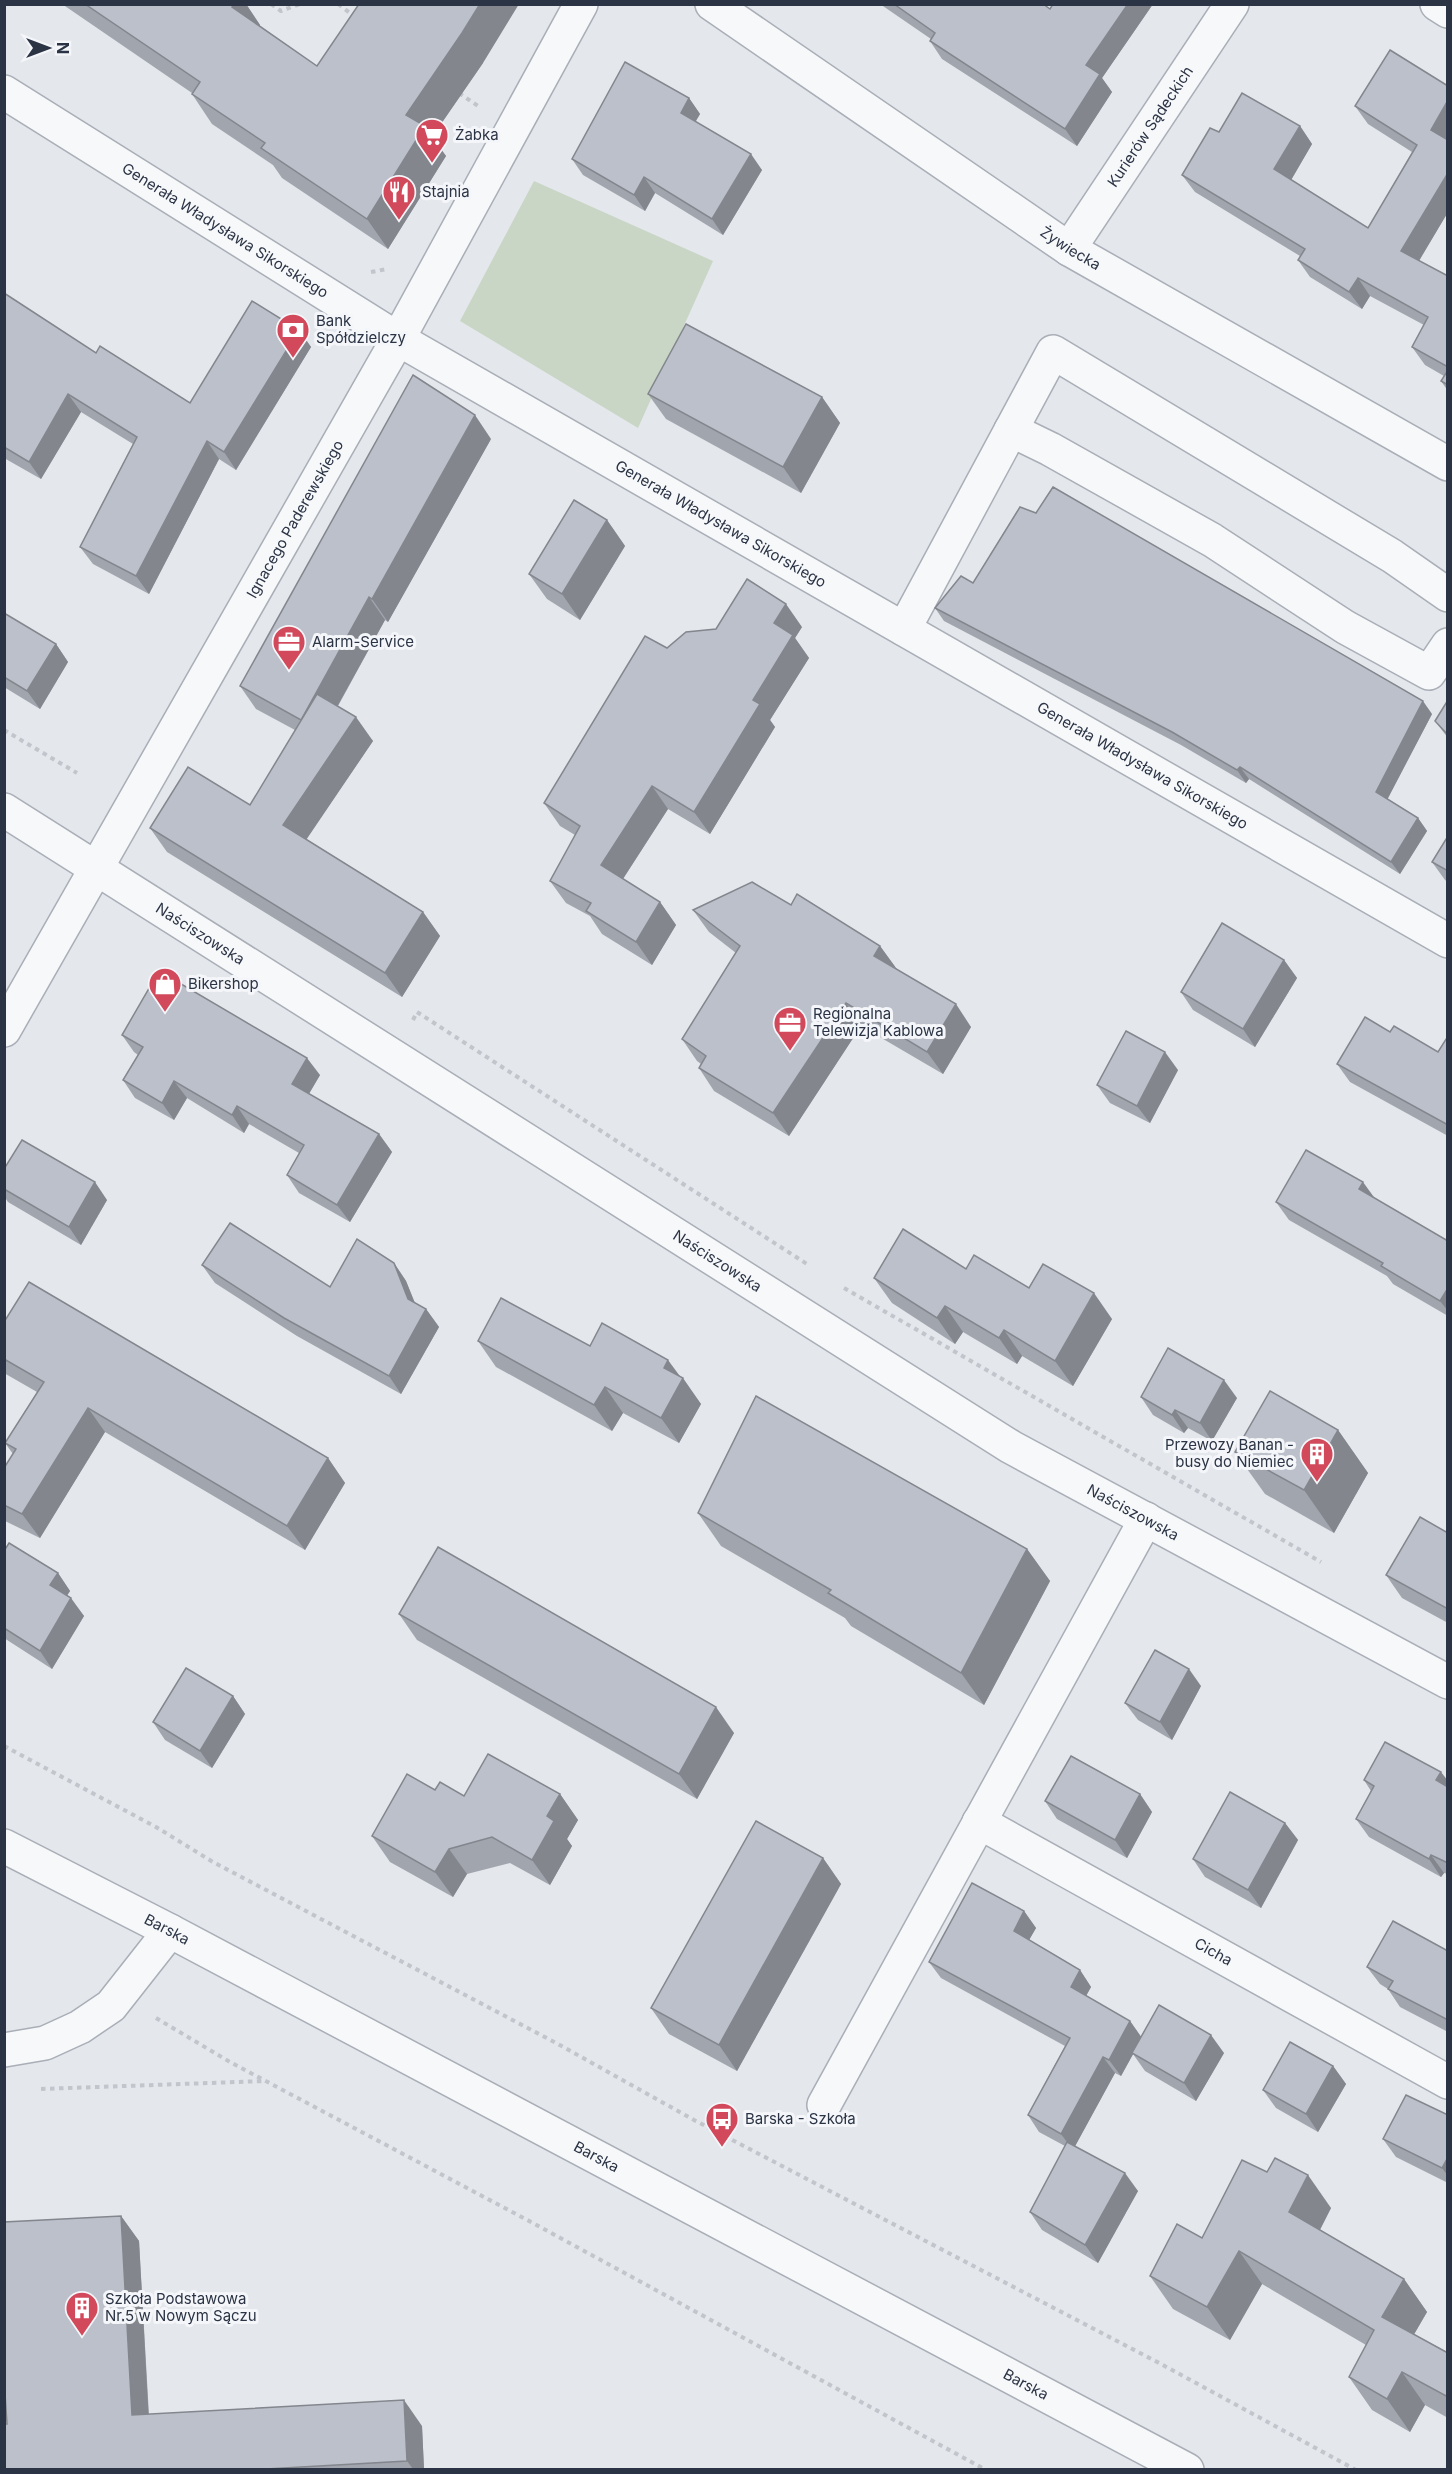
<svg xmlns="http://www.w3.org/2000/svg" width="1452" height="2474" font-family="Inter,sans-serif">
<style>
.green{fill:#c9d6c5}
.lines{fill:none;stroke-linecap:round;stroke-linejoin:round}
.minor-casing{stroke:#a9aeb7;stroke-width:36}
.path{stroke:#c2c5cb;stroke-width:4;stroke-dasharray:4.5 4.5;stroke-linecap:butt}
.minor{stroke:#f7f8fa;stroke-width:33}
.wall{fill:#a1a5ae}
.shaded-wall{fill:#83868d}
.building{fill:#bbc0ca;stroke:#83868d;stroke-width:1.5}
.labels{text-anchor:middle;stroke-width:6;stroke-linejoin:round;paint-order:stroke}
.street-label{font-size:15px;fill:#2b3445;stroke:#f4f6f9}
.poi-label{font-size:15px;fill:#2b3445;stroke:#f4f6f9;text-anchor:start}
</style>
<rect width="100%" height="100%" fill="#e4e7ec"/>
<polygon class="green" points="534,181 713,261 638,428 460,321"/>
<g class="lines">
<g class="minor-casing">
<g id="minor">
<path id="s1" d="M 712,4 L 1069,249 L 1448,464"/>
<polyline points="1437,4 1448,11"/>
<path id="s2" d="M 4,92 L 398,339 L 1448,941"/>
<path id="s3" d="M 1069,249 L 1232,4"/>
<polyline points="1011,430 1050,449 1212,540 1345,627 1429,673 1448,645"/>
<polyline points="904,629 1053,352 1392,556 1448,595"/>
<path id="s4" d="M 4,810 L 1011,1447 L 1448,1682"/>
<path id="s5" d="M 4,1030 L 398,339 L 581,4"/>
<path id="s6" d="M 979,1822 L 1448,2082"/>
<path id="s7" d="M 4,1846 L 170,1931 L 1187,2470"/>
<polyline points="4,2050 45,2043 80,2027 111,2006 170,1931"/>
<polyline points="824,2105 1146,1519"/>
</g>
</g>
<g class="path">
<polyline points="271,4 281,11 300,4"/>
<polyline points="338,4 354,16"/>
<polyline points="459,93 478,106"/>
<polyline points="371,272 387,269"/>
<polyline points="4,730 77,773"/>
<polyline points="413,1020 417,1012 810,1266"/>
<polyline points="844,1288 1321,1562"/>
<polyline points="4,1746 156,1827 213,1862 558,2044 694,2120 1161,2364 1356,2470"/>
<polyline points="156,2018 230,2062 531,2222 986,2470"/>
<polyline points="41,2089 265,2081"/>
</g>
<use href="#minor" class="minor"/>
</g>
<g class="wall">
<polygon points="62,4 246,4 260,25 260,26 317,66 483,63 432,137 446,156 388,249 282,178 273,165 212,124 192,94 192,93"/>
<polygon points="880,4 1043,4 1050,9 1053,4 1153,4 1102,78 1112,92 1077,146 942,59 930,41 931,39"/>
<polygon points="1390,50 1448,212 1419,261 1448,276 1448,391 1441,381 1444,376 1425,365 1412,347 1424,325 1370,296 1362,309 1310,277 1298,260 1300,256 1195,192 1182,175 1219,132 1300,126 1312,144 1291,180 1368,228 1412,152 1368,124 1355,106"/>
<polygon points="689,98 700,114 695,121 762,170 723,235 655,193 645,211 583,175 572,159"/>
<polygon points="4,293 96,353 190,403 299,330 311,347 236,470 219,459 149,594 93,564 80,547 133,444 81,412 41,479 4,458"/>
<polygon points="648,394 822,397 840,423 801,493 666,419"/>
<polygon points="491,439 388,622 385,620 338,706 373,741 306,839 423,912 440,936 402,997 167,852 150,828 250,805 295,730 256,709 240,686"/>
<polygon points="607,520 625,546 580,620 547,599 529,574"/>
<polygon points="973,583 1432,714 1387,799 1418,818 1427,831 1400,874 1249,779 1246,783 1181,745 944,621 935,608"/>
<polygon points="4,613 56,644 68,662 40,709 4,687"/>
<polygon points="802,627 795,638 809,658 770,720 775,727 710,834 668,809 623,879 660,902 676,925 652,965 602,934 590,916 566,903 550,881 575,835 560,826 544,803 667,648"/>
<polygon points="1448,700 1448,738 1435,721"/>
<polygon points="1448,836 1448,882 1445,880 1432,862"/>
<polygon points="791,905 880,946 896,968 971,1027 943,1074 861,1026 789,1136 714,1091 699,1068 701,1064 697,1061 682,1039 736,953 709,932 693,910"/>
<polygon points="1284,960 1297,978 1255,1047 1193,1010 1181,992"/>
<polygon points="1390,1032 1438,1052 1448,1036 1448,1136 1350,1082 1337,1064"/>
<polygon points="122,1035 320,1075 309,1094 379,1134 392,1152 350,1222 299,1193 287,1175 299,1153 249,1124 244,1133 187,1098 174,1120 135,1098 123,1080 138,1055 134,1052"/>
<polygon points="1178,1070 1150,1123 1110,1103 1097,1085"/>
<polygon points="4,1169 107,1200 81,1245 8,1202 4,1196"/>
<polygon points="1375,1199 1448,1241 1448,1316 1393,1284 1387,1276 1289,1220 1276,1202"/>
<polygon points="394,1263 406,1281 415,1303 426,1309 439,1327 401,1394 297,1336 215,1283 202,1265 330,1287"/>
<polygon points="966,1269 1029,1288 1112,1319 1073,1386 1022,1356 1017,1364 963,1332 955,1344 892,1303 874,1278"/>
<polygon points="4,1322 328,1458 345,1483 305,1550 105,1432 40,1538 5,1521 4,1468 13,1454 5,1443 37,1392 4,1373"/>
<polygon points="478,1341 590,1346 680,1377 701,1404 679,1443 623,1413 612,1431 496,1367"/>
<polygon points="1141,1397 1237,1398 1212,1441 1188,1428 1184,1433 1153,1415"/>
<polygon points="1338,1430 1368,1473 1334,1533 1265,1494 1235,1452"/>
<polygon points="698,1513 1027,1549 1050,1581 984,1705 851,1626 845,1618 721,1546"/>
<polygon points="1448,1533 1448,1623 1402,1598 1386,1575"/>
<polygon points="4,1551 58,1573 70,1591 67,1595 84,1616 52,1669 4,1638"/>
<polygon points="399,1614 734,1733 697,1799 417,1640"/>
<polygon points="1201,1686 1172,1740 1138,1720 1125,1703"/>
<polygon points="233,1696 245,1714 212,1768 165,1740 153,1722"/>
<polygon points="1364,1780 1448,1781 1448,1874 1444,1873 1441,1877 1369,1837 1356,1819 1371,1791"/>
<polygon points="435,1790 464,1796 560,1794 578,1820 567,1839 572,1846 550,1885 510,1863 467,1874 453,1897 390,1862 372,1836"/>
<polygon points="1140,1794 1152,1812 1127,1858 1057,1819 1045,1801"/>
<polygon points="1285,1823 1298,1840 1261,1908 1205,1877 1193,1859"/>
<polygon points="823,1858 841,1884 737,2071 669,2034 651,2008"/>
<polygon points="1024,1911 1036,1928 1029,1940 1080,1970 1091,1987 1086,1996 1130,2021 1141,2037 1224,2053 1196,2101 1145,2071 1133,2054 1121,2076 1115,2073 1075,2146 1138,2191 1098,2263 1042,2230 1030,2212 1065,2146 1039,2132 1028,2115 1065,2046 941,1978 929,1962"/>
<polygon points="1448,1951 1448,2032 1400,2007 1388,1989 1380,1984 1367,1967"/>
<polygon points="1333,2066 1346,2084 1318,2132 1276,2108 1263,2090"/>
<polygon points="1448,2115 1448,2183 1396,2157 1383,2139"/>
<polygon points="1267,2172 1331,2208 1320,2230 1404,2279 1427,2312 1414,2334 1448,2353 1448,2418 1425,2405 1410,2432 1372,2410 1349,2377 1366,2345 1262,2284 1230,2340 1173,2309 1150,2276 1202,2238"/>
<polygon points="121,2216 139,2241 149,2415 422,2426 424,2469 4,2469 7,2424"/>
</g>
<g class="shaded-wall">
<polygon points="234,4 246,4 260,25 253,36 232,7"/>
<polygon points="480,4 519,4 483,63 432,137 446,156 388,249 367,219 406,115"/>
<polygon points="1128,4 1153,4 1102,78 1112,92 1077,146 1065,129 1086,65"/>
<polygon points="689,98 700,114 692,128 681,113"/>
<polygon points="1448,100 1448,140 1431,130"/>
<polygon points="1300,126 1312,144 1287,187 1274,169"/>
<polygon points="751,154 762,170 723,235 712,219"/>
<polygon points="1448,173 1448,212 1414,269 1401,251"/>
<polygon points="644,177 655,193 645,211 634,195"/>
<polygon points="1358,278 1370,296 1362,309 1349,292"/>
<polygon points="299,330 311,347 236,470 224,452"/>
<polygon points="68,394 81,412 41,479 29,462"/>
<polygon points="822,397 840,423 801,493 783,467"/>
<polygon points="475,415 491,439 388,622 372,599"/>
<polygon points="207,441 219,459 149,594 136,576"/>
<polygon points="607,520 625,546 580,620 562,594"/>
<polygon points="369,597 385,620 317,743 301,720"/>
<polygon points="786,604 802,627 795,638 809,658 770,720 775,727 710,834 694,812 753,700 774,623"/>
<polygon points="56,644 68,662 40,709 27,691"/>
<polygon points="1423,701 1432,714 1385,804 1376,792"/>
<polygon points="356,717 373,741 300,849 283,825"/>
<polygon points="1240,767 1249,779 1246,783 1237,770"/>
<polygon points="652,786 668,809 617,888 601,865"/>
<polygon points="1418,818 1427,831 1400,874 1391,862"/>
<polygon points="660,902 676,925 652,965 636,942"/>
<polygon points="423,912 440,936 402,997 385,973"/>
<polygon points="880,946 896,968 874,956"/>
<polygon points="1284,960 1297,978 1255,1047 1243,1029"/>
<polygon points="846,1003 861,1026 789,1136 773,1113"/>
<polygon points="956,1004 971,1027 943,1074 927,1052"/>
<polygon points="1165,1052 1178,1070 1150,1123 1137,1106"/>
<polygon points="307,1058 320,1075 304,1102 292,1084"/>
<polygon points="174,1081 187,1098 174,1120 162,1103"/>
<polygon points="237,1106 249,1124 244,1133 232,1115"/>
<polygon points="379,1134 392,1152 350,1222 337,1205"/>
<polygon points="95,1182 107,1200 81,1245 69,1227"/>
<polygon points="1363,1182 1376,1200 1359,1189"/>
<polygon points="394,1263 406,1281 420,1316 408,1299"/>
<polygon points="1448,1288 1448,1311 1440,1301"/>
<polygon points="1094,1293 1112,1319 1073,1386 1055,1361"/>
<polygon points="945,1306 963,1332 955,1344 937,1318"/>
<polygon points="426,1309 439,1327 401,1394 389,1376"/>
<polygon points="1004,1330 1022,1356 1017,1364 999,1338"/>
<polygon points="668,1360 682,1379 683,1378 701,1404 679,1443 661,1418 664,1368"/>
<polygon points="1224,1380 1237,1398 1212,1441 1200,1423"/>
<polygon points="605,1387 623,1413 612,1431 594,1405"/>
<polygon points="88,1408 105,1432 40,1538 22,1514"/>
<polygon points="1175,1410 1188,1428 1184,1433 1172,1415"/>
<polygon points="1338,1430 1368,1473 1334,1533 1304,1490"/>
<polygon points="328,1458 345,1483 305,1550 287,1526"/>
<polygon points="1027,1549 1050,1581 984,1705 961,1673"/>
<polygon points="58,1573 70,1591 63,1602 50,1585"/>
<polygon points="71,1598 84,1616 52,1669 40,1651"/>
<polygon points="1189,1669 1201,1686 1172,1740 1160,1722"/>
<polygon points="233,1696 245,1714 212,1768 200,1751"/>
<polygon points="716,1707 734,1733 697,1799 679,1774"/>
<polygon points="1441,1772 1448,1781 1448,1797 1436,1780"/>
<polygon points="560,1794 578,1820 567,1839 572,1846 550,1885 532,1860 547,1816"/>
<polygon points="1140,1794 1152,1812 1127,1858 1115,1840"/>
<polygon points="1285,1823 1298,1840 1261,1908 1248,1890"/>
<polygon points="449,1849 467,1874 453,1897 435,1872"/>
<polygon points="1431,1855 1444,1873 1441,1877 1429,1859"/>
<polygon points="823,1858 841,1884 737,2071 719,2045"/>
<polygon points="1024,1911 1036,1928 1025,1947 1014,1931"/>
<polygon points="1080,1970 1091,1987 1082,2003 1071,1987"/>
<polygon points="1130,2021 1142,2038 1121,2076 1109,2060"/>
<polygon points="1211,2035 1224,2053 1196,2101 1184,2083"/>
<polygon points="1103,2057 1115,2073 1073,2150 1061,2134"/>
<polygon points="1333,2066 1346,2084 1318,2132 1306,2114"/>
<polygon points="1448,2157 1448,2176 1442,2168"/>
<polygon points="1125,2173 1138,2191 1098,2263 1085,2245"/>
<polygon points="1308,2175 1331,2208 1312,2245 1289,2212"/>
<polygon points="121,2216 139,2241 150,2441 132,2415"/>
<polygon points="1239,2251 1262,2284 1230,2340 1207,2307"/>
<polygon points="1404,2279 1427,2312 1405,2350 1382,2317"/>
<polygon points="1402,2372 1425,2405 1410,2432 1387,2399"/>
<polygon points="404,2400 422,2426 424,2469 413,2469 407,2461"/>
</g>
<g class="building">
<polygon points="85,4 234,4 232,7 317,66 359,4 480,4 462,33 406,115 425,126 367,219 261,148 265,143 192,94 200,82"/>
<polygon points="894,4 1043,4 1050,9 1053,4 1128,4 1086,65 1100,74 1065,129 930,41 935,33"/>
<polygon points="1390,50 1448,86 1448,100 1431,130 1448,140 1448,173 1401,251 1448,276 1448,367 1412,347 1428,317 1358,278 1349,292 1298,260 1305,249 1182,175 1210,128 1219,132 1242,93 1300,126 1274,169 1368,228 1417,145 1355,106"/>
<polygon points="625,62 689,98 681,113 751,154 712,219 644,177 634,195 572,159"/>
<polygon points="4,293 96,353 100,346 190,403 252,301 299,330 224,452 207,441 136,576 80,547 137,437 68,394 29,462 4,447"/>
<polygon points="686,324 822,397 783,467 648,394"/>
<polygon points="1448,370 1448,385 1441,381"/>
<polygon points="413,375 475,415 372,599 369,597 301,720 240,686"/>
<polygon points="1053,487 1423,701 1376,792 1418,818 1391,862 1240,767 1237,770 1172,732 935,608 961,576 973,583 1020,507 1036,513"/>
<polygon points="574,500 607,520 562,594 529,574"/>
<polygon points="747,579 786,604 774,623 793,635 753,700 760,704 694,812 652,786 601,865 660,902 636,942 586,911 591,903 550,881 580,826 544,803 645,636 667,648 686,632 716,629"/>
<polygon points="4,613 56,644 27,691 4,677"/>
<polygon points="317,694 356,717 283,825 423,912 385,973 150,828 188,767 250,805"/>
<polygon points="1448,700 1448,735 1435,721"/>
<polygon points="1448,836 1448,871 1432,862"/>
<polygon points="752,882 791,905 797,894 880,946 874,956 956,1004 927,1052 846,1003 773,1113 699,1068 706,1056 682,1039 740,946 693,910"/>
<polygon points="1222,923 1284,960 1243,1029 1181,992"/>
<polygon points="159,971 307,1058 292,1084 379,1134 337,1205 287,1175 304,1145 237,1106 232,1115 174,1081 162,1103 123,1080 143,1047 122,1035"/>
<polygon points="1365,1017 1390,1032 1394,1026 1438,1052 1448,1036 1448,1125 1337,1064"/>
<polygon points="1126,1031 1165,1052 1137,1106 1097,1085"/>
<polygon points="22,1140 95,1182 69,1227 4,1189 4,1169"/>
<polygon points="1306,1150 1363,1182 1359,1189 1448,1241 1448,1288 1440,1301 1381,1266 1383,1263 1276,1202"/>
<polygon points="230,1223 330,1287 357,1239 394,1263 408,1299 426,1309 389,1376 284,1318 202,1265"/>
<polygon points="903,1229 966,1269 974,1255 1029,1288 1043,1264 1094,1293 1055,1361 1004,1330 999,1338 945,1306 937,1318 874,1278"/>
<polygon points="29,1282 328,1458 287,1526 88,1408 22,1514 4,1505 4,1468 16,1449 5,1443 44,1382 4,1359 4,1322"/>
<polygon points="501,1298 590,1346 602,1323 668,1360 664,1368 683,1378 661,1418 605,1387 594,1405 478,1341"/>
<polygon points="1168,1348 1224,1380 1200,1423 1175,1410 1172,1415 1141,1397"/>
<polygon points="1270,1391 1338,1430 1304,1490 1235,1452"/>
<polygon points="756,1396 1027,1549 961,1673 828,1593 831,1590 698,1513"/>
<polygon points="1420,1517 1448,1533 1448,1609 1386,1575"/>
<polygon points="9,1543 58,1573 50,1585 71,1598 40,1651 4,1628 4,1551"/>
<polygon points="438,1547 716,1707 679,1774 399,1614"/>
<polygon points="1155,1650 1189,1669 1160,1722 1125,1703"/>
<polygon points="186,1668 233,1696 200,1751 153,1722"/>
<polygon points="1385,1742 1441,1772 1436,1780 1448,1787 1448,1863 1431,1855 1429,1859 1356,1819 1374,1786 1364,1780"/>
<polygon points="488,1754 560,1794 547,1816 554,1821 532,1860 492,1837 449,1849 435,1872 372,1836 407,1774 435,1790 440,1782 464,1796"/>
<polygon points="1071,1756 1140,1794 1115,1840 1045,1801"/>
<polygon points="1230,1792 1285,1823 1248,1890 1193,1859"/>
<polygon points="756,1821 823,1858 719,2045 651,2008"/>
<polygon points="972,1883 1024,1911 1014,1931 1080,1970 1071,1987 1130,2021 1109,2060 1103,2057 1061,2134 1028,2115 1070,2038 929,1962"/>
<polygon points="1393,1921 1448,1951 1448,2020 1388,1989 1393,1981 1367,1967"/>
<polygon points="1159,2005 1211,2035 1184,2083 1132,2053"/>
<polygon points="1290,2042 1333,2066 1306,2114 1263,2090"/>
<polygon points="1406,2095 1448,2115 1448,2157 1442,2168 1383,2139"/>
<polygon points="1067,2142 1125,2173 1085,2245 1030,2212"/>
<polygon points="1275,2158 1308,2175 1289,2212 1404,2279 1382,2317 1448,2353 1448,2397 1402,2372 1387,2399 1349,2377 1374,2330 1239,2251 1207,2307 1150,2276 1177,2224 1202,2238 1242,2160 1267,2172"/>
<polygon points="121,2216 132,2415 404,2400 407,2461 266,2469 4,2469 4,2424 7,2424 4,2378 4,2222"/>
</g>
<defs>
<g id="supermarket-pin" transform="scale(1.725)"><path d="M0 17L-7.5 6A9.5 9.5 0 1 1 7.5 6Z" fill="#d1495b" stroke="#f4f6f9"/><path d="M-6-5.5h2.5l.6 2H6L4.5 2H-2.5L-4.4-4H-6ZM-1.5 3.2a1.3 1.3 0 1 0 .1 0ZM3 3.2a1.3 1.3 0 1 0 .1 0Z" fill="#fff"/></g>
<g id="restaurant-pin" transform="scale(1.725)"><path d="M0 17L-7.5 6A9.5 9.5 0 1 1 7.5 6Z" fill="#d1495b" stroke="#f4f6f9"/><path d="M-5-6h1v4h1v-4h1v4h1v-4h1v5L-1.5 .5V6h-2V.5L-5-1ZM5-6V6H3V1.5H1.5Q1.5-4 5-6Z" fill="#fff"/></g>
<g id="bank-pin" transform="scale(1.725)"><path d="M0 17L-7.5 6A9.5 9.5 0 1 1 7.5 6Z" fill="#d1495b" stroke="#f4f6f9"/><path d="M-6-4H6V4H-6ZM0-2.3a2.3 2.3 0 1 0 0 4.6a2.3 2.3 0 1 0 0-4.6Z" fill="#fff"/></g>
<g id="office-pin" transform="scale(1.725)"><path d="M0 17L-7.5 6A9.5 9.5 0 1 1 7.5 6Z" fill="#d1495b" stroke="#f4f6f9"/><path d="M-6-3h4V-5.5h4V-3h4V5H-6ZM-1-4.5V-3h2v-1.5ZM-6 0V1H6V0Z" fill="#fff"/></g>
<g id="shop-pin" transform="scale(1.725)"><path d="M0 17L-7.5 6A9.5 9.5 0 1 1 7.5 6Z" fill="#d1495b" stroke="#f4f6f9"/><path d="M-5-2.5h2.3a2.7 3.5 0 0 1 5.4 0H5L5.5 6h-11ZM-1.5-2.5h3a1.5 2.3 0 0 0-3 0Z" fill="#fff"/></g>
<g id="building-pin" transform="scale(1.725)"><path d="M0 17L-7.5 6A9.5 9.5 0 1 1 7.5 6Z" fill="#d1495b" stroke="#f4f6f9"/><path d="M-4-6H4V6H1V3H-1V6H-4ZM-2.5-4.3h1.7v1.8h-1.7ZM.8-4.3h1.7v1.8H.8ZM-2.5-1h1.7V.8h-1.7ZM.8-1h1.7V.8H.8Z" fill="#fff"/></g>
<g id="bus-pin" transform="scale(1.725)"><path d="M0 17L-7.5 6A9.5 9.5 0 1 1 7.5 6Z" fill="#d1495b" stroke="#f4f6f9"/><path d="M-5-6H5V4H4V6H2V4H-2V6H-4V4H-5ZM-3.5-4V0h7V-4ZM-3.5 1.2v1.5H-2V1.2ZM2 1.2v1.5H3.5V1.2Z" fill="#fff"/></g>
</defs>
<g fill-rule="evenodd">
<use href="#supermarket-pin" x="432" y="135"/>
<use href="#restaurant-pin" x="399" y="192"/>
<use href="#bank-pin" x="293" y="330"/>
<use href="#office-pin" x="289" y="642"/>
<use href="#shop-pin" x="165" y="984"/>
<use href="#office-pin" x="790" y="1023"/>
<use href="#building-pin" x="1317" y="1454"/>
<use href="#bus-pin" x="722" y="2119"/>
<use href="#building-pin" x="82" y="2308"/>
</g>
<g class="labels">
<g class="street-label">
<text dy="5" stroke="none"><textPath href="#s3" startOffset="147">Kurierów Sądeckich</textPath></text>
<text dy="5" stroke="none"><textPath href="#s2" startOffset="261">Generała Władysława Sikorskiego</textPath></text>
<text dy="5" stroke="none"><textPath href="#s1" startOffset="434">Żywiecka</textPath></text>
<text dy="5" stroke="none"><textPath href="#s5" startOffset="588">Ignacego Paderewskiego</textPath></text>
<text dy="5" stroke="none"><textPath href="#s2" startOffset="837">Generała Władysława Sikorskiego</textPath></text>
<text dy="5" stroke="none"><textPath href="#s2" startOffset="1323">Generała Władysława Sikorskiego</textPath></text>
<text dy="5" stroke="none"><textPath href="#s4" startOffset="232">Naściszowska</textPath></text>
<text dy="5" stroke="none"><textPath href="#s4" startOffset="844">Naściszowska</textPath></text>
<text dy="5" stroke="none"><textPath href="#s4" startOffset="1330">Naściszowska</textPath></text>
<text dy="5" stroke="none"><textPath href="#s7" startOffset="183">Barska</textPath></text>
<text dy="5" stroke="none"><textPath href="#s6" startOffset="268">Cicha</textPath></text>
<text dy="5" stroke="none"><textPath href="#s7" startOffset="669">Barska</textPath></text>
<text dy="5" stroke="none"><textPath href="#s7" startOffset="1155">Barska</textPath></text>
</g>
<g class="poi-label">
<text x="455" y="140">Żabka</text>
<text x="422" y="197">Stajnia</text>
<text x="316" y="326">Bank<tspan x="316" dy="17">Spółdzielczy</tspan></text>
<text x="312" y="647">Alarm-Service</text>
<text x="188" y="989">Bikershop</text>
<text x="813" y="1019">Regionalna<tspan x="813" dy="17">Telewizja Kablowa</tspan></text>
<text x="1294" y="1450" text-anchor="end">Przewozy Banan -<tspan x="1294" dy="17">busy do Niemiec</tspan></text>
<text x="745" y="2124">Barska - Szkoła</text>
<text x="105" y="2304">Szkoła Podstawowa<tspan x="105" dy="17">Nr.5 w Nowym Sączu</tspan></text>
</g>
</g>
<rect width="1452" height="2474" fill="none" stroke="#2b3445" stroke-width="12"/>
<g transform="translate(48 48) rotate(90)" stroke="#f4f6f9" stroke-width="4.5" paint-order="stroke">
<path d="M0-4.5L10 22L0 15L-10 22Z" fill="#2b3445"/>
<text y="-9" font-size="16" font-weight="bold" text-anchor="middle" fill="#2b3445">N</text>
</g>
</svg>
